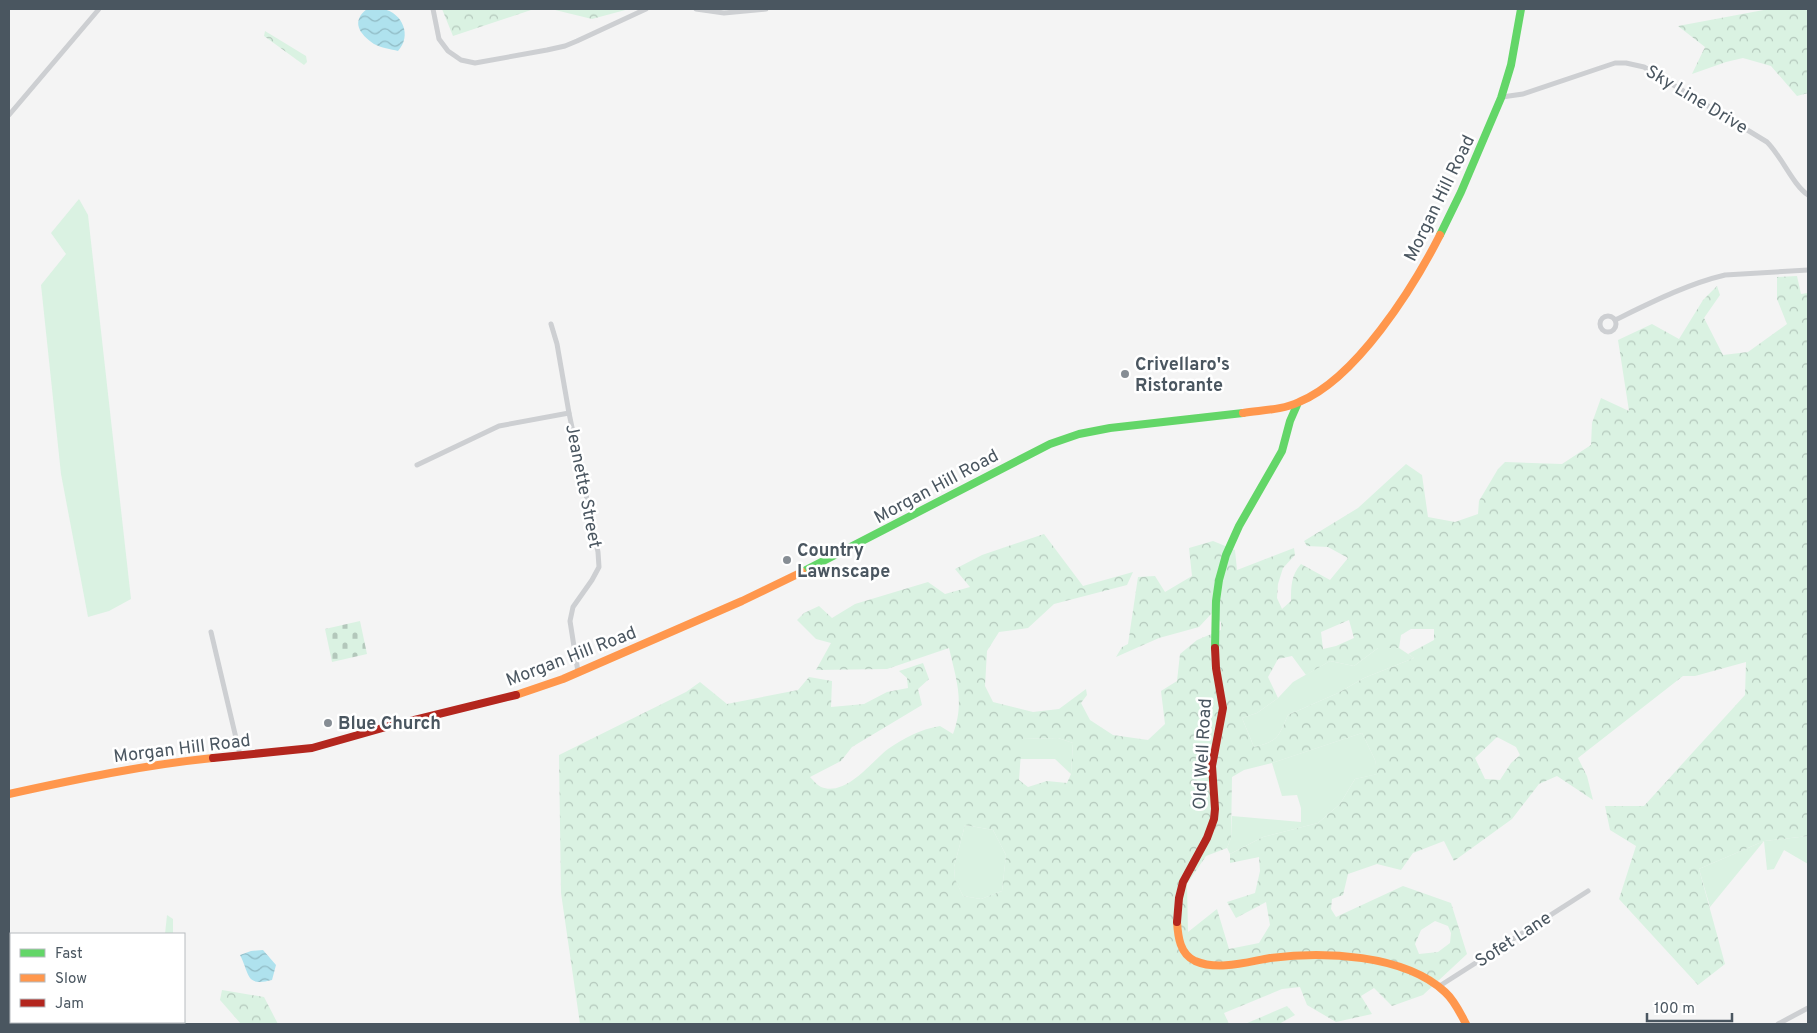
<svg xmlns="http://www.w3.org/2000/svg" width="1817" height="1033" font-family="Overpass,sans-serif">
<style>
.grass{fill:#daf2e2}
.forest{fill:url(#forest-crowns);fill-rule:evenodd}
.cemetery{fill:url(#cemetery-stones)}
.water{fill:url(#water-waves)}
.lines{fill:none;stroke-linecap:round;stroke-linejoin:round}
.street{stroke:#cdcfd2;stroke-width:5}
.fast{stroke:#63d668;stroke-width:8}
.slow{stroke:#ff974d;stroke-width:8}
.jam{stroke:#b3261e;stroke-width:8}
.poi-dot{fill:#868d94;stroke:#fff;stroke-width:2}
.labels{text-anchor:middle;stroke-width:5;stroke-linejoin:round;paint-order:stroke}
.street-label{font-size:18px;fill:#4a5660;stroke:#fff}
.poi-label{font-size:18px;font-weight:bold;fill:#4a5660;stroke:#fff;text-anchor:start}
</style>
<defs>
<pattern id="forest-crowns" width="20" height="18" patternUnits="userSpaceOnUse" patternTransform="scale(1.25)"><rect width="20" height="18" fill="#daf2e2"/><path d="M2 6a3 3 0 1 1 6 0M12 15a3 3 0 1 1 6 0" fill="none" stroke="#b3c7bb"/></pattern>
<pattern id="cemetery-stones" width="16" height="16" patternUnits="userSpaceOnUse" patternTransform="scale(1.25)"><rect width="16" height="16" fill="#daf2e2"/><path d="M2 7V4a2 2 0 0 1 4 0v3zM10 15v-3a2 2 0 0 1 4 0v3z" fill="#b3c7bb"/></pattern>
<pattern id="water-waves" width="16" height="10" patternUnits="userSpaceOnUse" patternTransform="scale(1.25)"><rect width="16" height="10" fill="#afe2ee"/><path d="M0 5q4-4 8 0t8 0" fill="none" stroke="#90bac4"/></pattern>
</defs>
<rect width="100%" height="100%" fill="#f4f4f4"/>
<g class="grass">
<polygon points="79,199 88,215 131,599 109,611 88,617 61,474 41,285 66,254 51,233"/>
<path d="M 1378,648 L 1399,648 L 1414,658 L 1364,678 L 1338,693 L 1288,715 C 1278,737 1279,741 1254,747 L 1242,718 L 1257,713 L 1278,698 L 1293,682 L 1330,661 L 1354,666 Z"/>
<polygon points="1362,733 1375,760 1378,774 1355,779 1340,804 1318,823 1263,837 1230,854 1227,848 1231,838 1232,816 1301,822 1301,808 1297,795 1282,796 1272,763"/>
<polygon points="1058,738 1073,743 1071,774 1055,759 1019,759 1021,739"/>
<polygon points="965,825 993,830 1006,855 1002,891 981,899 963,896 955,880 954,867"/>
<polygon points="1808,836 1808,864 1784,850 1774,869 1767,870 1764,841 1710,907 1699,869 1764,841"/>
<polygon points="167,915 173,919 173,934 165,934"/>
<polygon points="184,1015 186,1024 131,1024 131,1022 184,1022"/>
</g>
<g class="forest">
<polygon points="442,9 534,9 453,36"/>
<polygon points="551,9 629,9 592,19"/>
<polygon points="1769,9 1808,9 1808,93 1797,96 1771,66 1743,58 1726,62 1692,74 1705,47 1678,26"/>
<polygon points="265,31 306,56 307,62 304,65 264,36"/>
<path d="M 1797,276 L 1801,294 L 1808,293 L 1808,836 L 1764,841 L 1699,869 L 1725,964 L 1698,985 L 1619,899 L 1636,846 L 1610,830 L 1605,806 L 1644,806 L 1745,695 L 1746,662 L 1695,676 L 1683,676 L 1578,758 L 1587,776 L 1593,800 L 1557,776 L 1539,784 L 1512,819 L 1454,861 L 1444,841 L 1413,853 L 1401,870 L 1377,864 L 1348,874 L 1343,895 L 1332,899 L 1331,909 L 1336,917 L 1403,886 L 1451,903 L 1467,954 L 1423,995 L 1392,1006 L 1374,988 L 1361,996 L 1372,1014 L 1336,1022 L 1307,1005 L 1300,987 L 1282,989 L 1224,1013 L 1229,1024 L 580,1024 L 561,893 L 559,755 L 686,692 L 700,682 L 727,704 L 798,690 L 809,677 L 832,681 L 831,707 L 864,704 L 887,692 L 908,688 L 907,678 L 899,671 L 923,663 L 929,679 L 918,689 L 922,705 L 852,747 L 841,761 L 810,777 C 813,780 817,785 821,787 C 846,797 871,762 888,749 C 904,738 921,729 940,726 L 953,734 C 965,702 956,679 949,648 L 887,669 L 816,670 L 831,643 L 816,639 L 797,620 L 804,613 L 819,606 L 832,618 L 855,604 L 928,582 L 945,594 L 970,587 L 955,569 L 982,555 L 1044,534 L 1083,586 L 1133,572 L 1127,585 L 1054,604 L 1028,628 L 999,632 L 987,651 L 985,686 L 993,702 L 1033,712 L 1059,709 L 1086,689 L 1087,695 L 1081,703 L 1090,720 L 1113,735 L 1148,740 L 1165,724 L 1161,691 L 1177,681 L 1180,654 L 1197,640 L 1221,630 L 1221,622 L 1212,613 L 1199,627 L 1159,638 L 1116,657 L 1122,647 L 1128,644 L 1138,577 L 1155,576 L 1165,592 L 1192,576 L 1189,548 L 1213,541 L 1235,550 L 1237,570 L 1294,548 L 1295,555 L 1283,568 L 1278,584 L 1277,598 L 1282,609 L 1291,601 C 1291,587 1291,575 1301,564 L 1330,580 L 1348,558 L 1328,547 L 1307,546 L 1304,541 L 1358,508 L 1406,464 L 1422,475 L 1428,517 L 1455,522 L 1478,514 L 1479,501 L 1498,469 L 1505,462 L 1562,464 L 1591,445 L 1592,423 L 1601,398 L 1629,411 L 1618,340 L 1652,324 L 1679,339 L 1703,300 L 1717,286 L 1720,295 L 1704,318 L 1723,355 L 1748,352 L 1787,324 L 1777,299 L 1777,277 ZM 1349,620 L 1354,638 L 1336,646 L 1323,649 L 1321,632 ZM 1411,629 L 1434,629 L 1434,640 L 1408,654 L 1414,658 L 1364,678 L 1338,693 L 1288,715 C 1278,737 1279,741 1254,747 L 1242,718 L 1257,713 L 1278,698 L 1268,677 L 1278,659 L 1292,656 L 1306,675 L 1330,661 L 1354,666 L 1378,648 L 1399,648 L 1401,635 ZM 1362,733 L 1375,760 L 1377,774 L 1355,779 L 1340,804 L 1318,823 L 1263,837 L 1230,854 L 1230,863 L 1259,857 L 1260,871 L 1255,893 L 1227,902 L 1236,918 L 1266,902 L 1270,925 L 1259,943 L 1229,949 L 1217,909 L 1188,932 L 1187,884 L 1206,856 L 1227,848 L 1231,838 L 1232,777 L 1244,770 L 1272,763 ZM 1497,737 L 1516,747 L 1520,755 L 1511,763 L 1500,780 L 1485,779 L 1475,758 ZM 1058,738 L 1073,743 L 1071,774 L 1067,783 L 1047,781 L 1028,787 L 1019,780 L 1022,739 ZM 965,825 L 993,830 L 1006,855 L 1002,891 L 981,899 L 963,896 L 955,879 L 954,867 ZM 1435,921 L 1448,926 L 1451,933 L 1450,943 L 1438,952 L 1419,954 L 1415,944 L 1421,930 Z"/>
<polygon points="222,990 264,997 278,1024 241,1024 220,1000"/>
<polygon points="1287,1006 1295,1015 1279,1024 1245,1024"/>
</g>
<polygon class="cemetery" points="360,621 367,654 332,662 325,629"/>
<g class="water">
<path d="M 367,9 C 372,9 378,8 383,9 C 403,13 412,36 398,51 C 391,49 381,48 374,44 C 359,34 351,21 367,9 Z"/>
<path d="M 263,950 L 276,965 L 272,980 C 245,987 250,974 240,955 L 251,951 Z"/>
</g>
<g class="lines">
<g class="street">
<polyline points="433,9 439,39 448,51 461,60 475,63 547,50 565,46 577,41 646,9"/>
<polyline points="696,9 724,13 766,9"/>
<path d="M 1502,97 L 1523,94 L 1615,63 L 1626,63 L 1644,67 L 1767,142 C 1782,157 1793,185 1808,195"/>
<polyline points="9,115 99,9"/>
<circle cx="1608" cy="324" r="8"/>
<path d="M 1615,320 C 1650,303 1687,284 1725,275 L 1808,270"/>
<polyline points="551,324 557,344 569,413 598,552 599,567 592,580 573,607 570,621 578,672"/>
<polyline points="417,465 499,426 569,413"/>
<polyline points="211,632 240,755"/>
<polyline points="1438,987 1588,891"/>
<polyline points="1778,1024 1808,1008"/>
</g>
<g class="fast">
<polyline points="1440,235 1461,192 1501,98 1511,65 1521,9"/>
<polyline points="802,572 1050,444 1079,434 1110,428 1243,413"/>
<polyline points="1215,648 1216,601 1219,580 1226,555 1239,526 1282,451 1290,421 1297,405"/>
</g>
<g class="slow">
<path d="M 1243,413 C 1262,410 1282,410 1299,402 C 1356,379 1413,288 1440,235"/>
<polyline points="516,695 563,679 742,601 802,572"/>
<path d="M 9,794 C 77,779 144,765 213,758"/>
<path d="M 1177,922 C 1178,937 1180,954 1195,961 C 1218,971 1247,962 1270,958 C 1323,951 1404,954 1445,992 C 1455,1001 1460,1013 1466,1024"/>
</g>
<g class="jam">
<polyline points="213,758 312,748 386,727 516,695"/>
<polyline points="1177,922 1179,898 1183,882 1207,838 1214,819 1215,809 1212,766 1223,708 1216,668 1215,648"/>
</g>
</g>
<g class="poi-dot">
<circle cx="1125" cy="374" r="5"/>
<circle cx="787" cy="560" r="5"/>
<circle cx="328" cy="723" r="5"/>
</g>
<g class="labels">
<g class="street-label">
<text transform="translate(1697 99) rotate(31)" y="6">Sky Line Drive</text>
<text transform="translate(1439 198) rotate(-64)" y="6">Morgan Hill Road</text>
<text transform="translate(584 486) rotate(79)" y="6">Jeanette Street</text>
<text transform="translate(936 486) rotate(-28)" y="6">Morgan Hill Road</text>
<text transform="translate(571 656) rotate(-21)" y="6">Morgan Hill Road</text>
<text transform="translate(182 748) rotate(-7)" y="6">Morgan Hill Road</text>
<text transform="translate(1202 754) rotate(-87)" y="6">Old Well Road</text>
<text transform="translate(1513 939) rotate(-33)" y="6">Sofet Lane</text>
</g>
<g class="poi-label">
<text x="1135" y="370">Crivellaro's<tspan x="1135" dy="21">Ristorante</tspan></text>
<text x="797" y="556">Country<tspan x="797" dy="21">Lawnscape</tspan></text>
<text x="338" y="729">Blue Church</text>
</g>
</g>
<rect width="1817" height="1033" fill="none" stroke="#4a5660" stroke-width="20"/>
<rect x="10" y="933" width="175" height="90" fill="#ffffff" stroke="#b7bbbf"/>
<rect x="20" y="949" width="25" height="8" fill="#63d668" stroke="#b7bbbf"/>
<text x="55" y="958" font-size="15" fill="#4a5660">Fast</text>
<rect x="20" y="974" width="25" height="8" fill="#ff974d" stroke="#b7bbbf"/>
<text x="55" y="983" font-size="15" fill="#4a5660">Slow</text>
<rect x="20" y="999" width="25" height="8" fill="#b3261e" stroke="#b7bbbf"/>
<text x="55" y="1008" font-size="15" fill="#4a5660">Jam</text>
<path d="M1647 1013v8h85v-8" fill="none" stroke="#4a5660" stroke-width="2.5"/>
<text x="1654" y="1013" font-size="15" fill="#4a5660" stroke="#ffffff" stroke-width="4" paint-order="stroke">100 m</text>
</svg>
